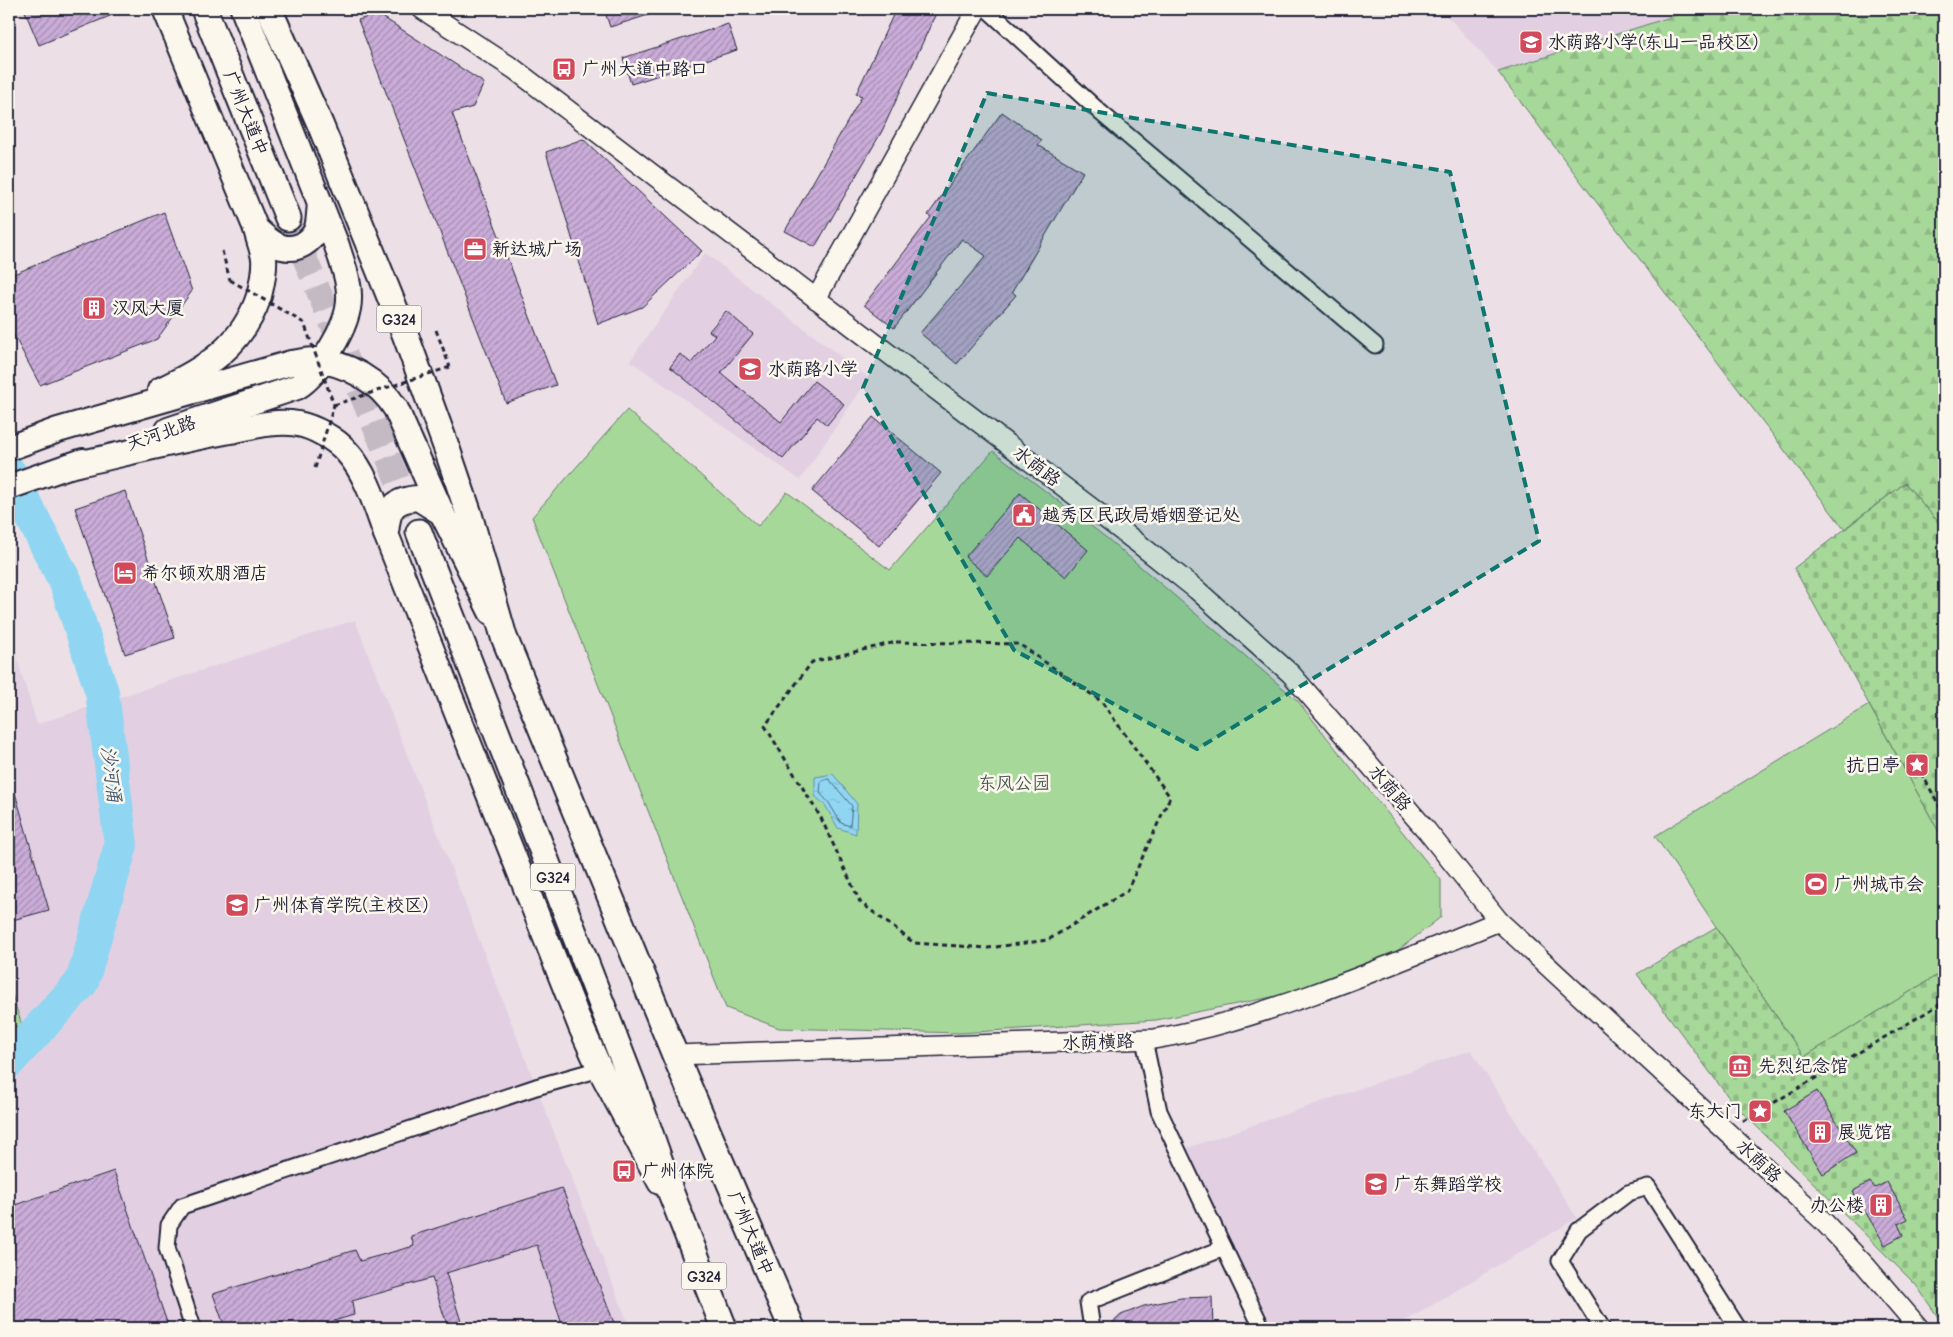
<svg xmlns="http://www.w3.org/2000/svg" width="1953" height="1337" font-family="'Comic Neue','LXGW WenKai TC',sans-serif">
<style>
.built{fill:#e2d0e2}
.green{fill:#a6d899;stroke:#647d6a}
.forest{fill:url(#forest-firs);stroke:#647d6a}
.cemetery{fill:url(#cemetery-stones);stroke:#647d6a}
.water{fill:url(#water-ripples);stroke:#648ea9}
.lines{fill:none;stroke-linecap:round;stroke-linejoin:round}
.shore{stroke:#4e6a84;stroke-width:1}
.river{stroke:#90d6f2;stroke-width:34}
.building{fill:url(#building-hatch);stroke:#22223b}
.trunk-tunnel{stroke:#c4bac4;stroke-width:25;stroke-dasharray:25 12;stroke-linecap:butt}
.minor-casing{stroke:#22223b;stroke-width:19}
.tertiary-casing{stroke:#22223b;stroke-width:22}
.primary-casing{stroke:#22223b;stroke-width:28}
.trunk-casing{stroke:#22223b;stroke-width:29}
.path{stroke:#22223b;stroke-width:3;stroke-dasharray:5 4;stroke-linecap:butt}
.minor{stroke:#fbf7ec;stroke-width:15}
.tertiary{stroke:#fbf7ec;stroke-width:19}
.primary{stroke:#fbf7ec;stroke-width:24}
.trunk{stroke:#fbf7ec;stroke-width:25}
.path-bridge{stroke:#22223b;stroke-width:3;stroke-dasharray:5 4;stroke-linecap:butt}
.marked{fill:#0f766e;fill-opacity:0.2;stroke:#0f766e;stroke-width:4;stroke-dasharray:10 6;stroke-linejoin:round}
.labels{text-anchor:middle;stroke-width:5;stroke-linejoin:round;paint-order:stroke}
.shield{fill:#fbf7ec;stroke:#636270;stroke-width:1}
.shield-label{font-size:16px;font-weight:bold;fill:#22223b}
.poi-label{font-size:18px;fill:#22223b;stroke:#fbf7ec;text-anchor:start}
.street-label{font-size:18px;fill:#22223b;stroke:#fbf7ec}
.park-label{font-size:18px;fill:#4a5957;stroke:#fbf7ec}
.water-label{font-size:19px;font-style:italic;fill:#435872;stroke:#fbf7ec}
</style>
<defs>
<pattern id="forest-firs" width="22" height="20" patternUnits="userSpaceOnUse" patternTransform="scale(1.25)"><rect width="22" height="20" fill="#a6d899"/><path d="M5 1l3.5 6h-7zM16 11l3.5 6h-7z" fill="#8fb985"/></pattern>
<pattern id="cemetery-stones" width="16" height="16" patternUnits="userSpaceOnUse" patternTransform="scale(1.25)"><rect width="16" height="16" fill="#a6d899"/><path d="M2 7V4a2 2 0 0 1 4 0v3zM10 15v-3a2 2 0 0 1 4 0v3z" fill="#8fb985"/></pattern>
<pattern id="water-ripples" width="26" height="14" patternUnits="userSpaceOnUse" patternTransform="scale(1.25)"><rect width="26" height="14" fill="#90d6f2"/><path d="M2 4q2-2 4 0t4 0M15 11q2-2 4 0t4 0" fill="none" stroke="#7cb7d0"/></pattern>
<pattern id="building-hatch" width="6" height="6" patternUnits="userSpaceOnUse" patternTransform="scale(1.25)"><rect width="6" height="6" fill="#caacd8"/><path d="M-1 1l2-2M0 6l6-6M5 7l2-2" fill="none" stroke="#a48cb0"/></pattern>
</defs>
<rect width="100%" height="100%" fill="#ece0e6"/>
<filter id="ink" filterUnits="userSpaceOnUse"><feTurbulence type="fractalNoise" baseFrequency=".02" numOctaves="2"/><feDisplacementMap in="SourceGraphic" scale="10" xChannelSelector="R" yChannelSelector="G"/><feConvolveMatrix kernelMatrix="1 2 1 2 8 2 1 2 1" color-interpolation-filters="sRGB"/></filter>
<g filter="url(#ink)">
<g class="built">
<polygon points="1441,9 1683,9 1684,13 1498,72"/>
<polygon points="705,253 869,378 800,480 630,361"/>
<polygon points="355,620 630,1328 9,1328 9,632 37,724"/>
<polygon points="1471,1050 1577,1218 1394,1328 1270,1328 1227,1250 1181,1150"/>
</g>
<g class="green">
<polygon points="627,410 758,526 787,492 890,570 993,451 1108,539 1297,700 1441,880 1441,917 1388,958 1287,994 1156,1020 960,1033 779,1028 726,1008 532,517"/>
<polygon points="1869,705 1944,841 1944,971 1804,1057 1655,836"/>
<polygon points="9,986 22,1025 9,1029"/>
</g>
<polygon class="forest" points="1683,9 1944,9 1944,520 1939,523 1905,483 1844,529 1498,72 1683,13"/>
<g class="cemetery">
<polygon points="1905,483 1944,529 1944,841 1794,568"/>
<polygon points="1716,927 1804,1057 1944,971 1944,1326 1916,1285 1732,1102 1637,974"/>
</g>
<polygon class="water" points="833,774 857,804 856,834 838,828 825,805 815,796 815,777"/>
<g class="lines">
<polygon class="shore" points="829,779 852,806 850,826 841,823 829,803 820,793 821,782"/>
<polyline class="river" points="9,472 66,583 102,692 121,845 82,982 9,1061"/>
</g>
<g class="building">
<polygon points="24,9 127,9 39,45"/>
<polygon points="604,9 657,9 658,12 610,27"/>
<polygon points="896,9 938,9 882,131 815,247 785,231 862,96 856,94"/>
<polygon points="378,14 484,83 473,107 452,113 556,385 506,403 358,20"/>
<polygon points="728,24 737,50 631,84 623,58"/>
<polygon points="1002,112 1042,140 1038,145 1083,172 1012,292 1016,295 957,364 920,333 986,256 962,239 894,328 864,305 931,217 928,215"/>
<polygon points="583,139 702,251 642,307 598,324 546,152"/>
<polygon points="164,212 192,291 157,339 40,385 9,326 9,276"/>
<polygon points="726,311 753,334 721,373 781,422 814,381 844,404 827,425 817,417 783,459 670,367 680,354 691,363 715,335 709,331"/>
<polygon points="873,417 941,473 879,546 812,491"/>
<polygon points="125,491 175,638 125,654 75,508"/>
<polygon points="1020,493 1088,550 1066,577 1020,538 987,576 965,557"/>
<polygon points="9,786 13,786 49,910 9,921"/>
<polygon points="1817,1091 1856,1153 1823,1174 1784,1111"/>
<polygon points="114,1171 169,1328 9,1328 9,1207"/>
<polygon points="1870,1182 1875,1188 1887,1182 1908,1219 1898,1224 1903,1235 1885,1245 1853,1191"/>
<polygon points="562,1188 616,1328 563,1328 537,1245 446,1273 463,1328 448,1328 432,1278 352,1301 354,1315 310,1328 225,1328 213,1294 355,1250 360,1261 414,1246 411,1236"/>
<polygon points="1212,1297 1213,1328 1107,1328 1121,1315 1144,1306 1181,1298"/>
</g>
<g class="lines">
<polyline class="trunk-tunnel" points="288,218 419,532"/>
<g class="minor-casing">
<g id="minor">
<polyline points="987,9 1101,113 1375,345"/>
<polyline points="1144,1040 1159,1111 1262,1328"/>
<polyline points="193,1328 167,1248 169,1225 182,1206 536,1087 600,1069"/>
<polyline points="1092,1328 1088,1302 1224,1248"/>
<polyline points="1602,1328 1560,1261 1579,1230 1628,1193 1648,1187 1738,1328"/>
</g>
</g>
<g class="tertiary-casing">
<g id="tertiary">
<polyline points="422,9 514,69 1139,544 1197,590 1291,674 1427,831 1499,921 1822,1220 1865,1265 1919,1328"/>
<polyline points="816,299 977,9"/>
<path d="M 675,1055 L 1154,1039 C 1207,1030 1257,1014 1308,996 C 1372,973 1436,947 1499,921"/>
</g>
</g>
<g class="primary-casing">
<g id="primary">
<path d="M 256,229 C 263,235 272,245 282,247 C 297,251 312,242 317,228 C 319,221 319,211 320,204"/>
<path d="M 160,390 C 205,369 243,346 259,296 C 262,284 265,270 264,258 C 262,248 258,238 256,229 L 165,9"/>
<path d="M 168,430 L 297,387 C 319,374 349,325 349,299 C 350,281 342,263 337,246 L 243,9"/>
<path d="M 9,448 L 58,430 L 291,363 C 299,362 307,360 315,360 C 347,363 379,381 396,409 L 442,513 L 491,612"/>
<path d="M 69,466 C 123,454 176,441 230,431 C 251,427 276,420 298,424 C 314,427 336,439 347,452 C 367,474 376,507 386,534 L 581,1027 L 600,1069 L 660,1182"/>
<polyline points="9,487 83,461"/>
<path d="M 386,534 C 388,510 391,500 418,498 L 442,513"/>
</g>
</g>
<g class="trunk-casing">
<g id="trunk">
<polyline points="204,9 288,218"/>
<polyline points="269,9 320,124 405,334 447,449 468,511 504,637 675,1055 792,1328"/>
<polyline points="419,532 633,1085 671,1193 724,1328"/>
</g>
</g>
<g class="path">
<polyline points="222,251 230,280"/>
<polyline points="436,330 450,367"/>
<polygon points="896,642 1019,644 1101,701 1170,797 1127,891 1048,940 988,948 914,943 860,902 821,818 765,726 812,662"/>
<polyline points="1917,765 1944,814"/>
<polyline points="1743,1121 1944,1002"/>
</g>
<use href="#minor" class="minor"/>
<use href="#tertiary" class="tertiary"/>
<use href="#primary" class="primary"/>
<use href="#trunk" class="trunk"/>
<g class="path-bridge">
<polyline points="230,280 304,323 334,405 315,468"/>
<polyline points="334,405 450,367"/>
</g>
</g>
</g>
<path class="marked" d="M 987,93 L 1450,172 L 1539,541 L 1197,749 L 1014,650 L 863,388 Z"/>
<defs>
<g id="school-square" transform="scale(1.25)"><rect x="-9" y="-9" width="18" height="18" rx="4" fill="#d1495b" stroke="#fbf7ec"/><path d="M0-5L7-2L0 1L-7-2ZM-4 1L0 2.5L4 1V4Q0 6-4 4Z" fill="#fff"/></g>
<g id="bus-square" transform="scale(1.25)"><rect x="-9" y="-9" width="18" height="18" rx="4" fill="#d1495b" stroke="#fbf7ec"/><path d="M-5-6H5V4H4V6H2V4H-2V6H-4V4H-5ZM-3.5-4V0h7V-4ZM-3.5 1.2v1.5H-2V1.2ZM2 1.2v1.5H3.5V1.2Z" fill="#fff"/></g>
<g id="office-square" transform="scale(1.25)"><rect x="-9" y="-9" width="18" height="18" rx="4" fill="#d1495b" stroke="#fbf7ec"/><path d="M-6-3h4V-5.5h4V-3h4V5H-6ZM-1-4.5V-3h2v-1.5ZM-6 0V1H6V0Z" fill="#fff"/></g>
<g id="building-square" transform="scale(1.25)"><rect x="-9" y="-9" width="18" height="18" rx="4" fill="#d1495b" stroke="#fbf7ec"/><path d="M-4-6H4V6H1V3H-1V6H-4ZM-2.5-4.3h1.7v1.8h-1.7ZM.8-4.3h1.7v1.8H.8ZM-2.5-1h1.7V.8h-1.7ZM.8-1h1.7V.8H.8Z" fill="#fff"/></g>
<g id="civic-square" transform="scale(1.25)"><rect x="-9" y="-9" width="18" height="18" rx="4" fill="#d1495b" stroke="#fbf7ec"/><path d="M-.6-6.5H3V-4.5H.6V-3L4-1V1h2V6H-6V1h2V-1L-.6-3ZM-1.2 2.5V6h2.4V2.5Z" fill="#fff"/></g>
<g id="hotel-square" transform="scale(1.25)"><rect x="-9" y="-9" width="18" height="18" rx="4" fill="#d1495b" stroke="#fbf7ec"/><path d="M-6-4.5h1.5V1H6V5H4.5V3h-9V5H-6ZM-4 0a1.8 1.8 0 1 1 3.6 0ZM.5 0V-2.5h3Q6-2.5 6 0Z" fill="#fff"/></g>
<g id="sight-square" transform="scale(1.25)"><rect x="-9" y="-9" width="18" height="18" rx="4" fill="#d1495b" stroke="#fbf7ec"/><path d="M0-6L1.8-2.2L6-1.7L2.9 1.2L3.7 5.4L0 3.3L-3.7 5.4L-2.9 1.2L-6-1.7L-1.8-2.2Z" fill="#fff"/></g>
<g id="stadium-square" transform="scale(1.25)"><rect x="-9" y="-9" width="18" height="18" rx="4" fill="#d1495b" stroke="#fbf7ec"/><path d="M0-5a6.5 5 0 1 0 0 10a6.5 5 0 1 0 0-10ZM-3.5-1.8h7v3.6h-7Z" fill="#fff"/></g>
<g id="university-square" transform="scale(1.25)"><rect x="-9" y="-9" width="18" height="18" rx="4" fill="#d1495b" stroke="#fbf7ec"/><path d="M0-5L7-2L0 1L-7-2ZM-4 1L0 2.5L4 1V4Q0 6-4 4Z" fill="#fff"/></g>
<g id="museum-square" transform="scale(1.25)"><rect x="-9" y="-9" width="18" height="18" rx="4" fill="#d1495b" stroke="#fbf7ec"/><path d="M0-6L6-3V-2H-6V-3ZM-5-1h2V3h-2ZM-1-1h2V3h-2ZM3-1h2V3H3ZM-6 4H6V6H-6Z" fill="#fff"/></g>
</defs>
<g fill-rule="evenodd">
<use href="#school-square" x="1531" y="42"/>
<use href="#bus-square" x="564" y="69"/>
<use href="#office-square" x="475" y="249"/>
<use href="#building-square" x="94" y="308"/>
<use href="#school-square" x="750" y="369"/>
<use href="#civic-square" x="1024" y="515"/>
<use href="#hotel-square" x="125" y="573"/>
<use href="#sight-square" x="1917" y="765"/>
<use href="#stadium-square" x="1816" y="884"/>
<use href="#university-square" x="237" y="905"/>
<use href="#museum-square" x="1740" y="1066"/>
<use href="#sight-square" x="1760" y="1111"/>
<use href="#building-square" x="1820" y="1132"/>
<use href="#bus-square" x="624" y="1171"/>
<use href="#school-square" x="1376" y="1184"/>
<use href="#building-square" x="1881" y="1205"/>
</g>
<g class="labels">
<g class="shield">
<rect x="376.5" y="305.5" width="45" height="27" rx="4"/>
<rect x="530.5" y="863.5" width="45" height="27" rx="4"/>
<rect x="681.5" y="1262.5" width="45" height="27" rx="4"/>
</g>
<g class="shield-label">
<text x="399" y="325">G324</text>
<text x="553" y="883">G324</text>
<text x="704" y="1282">G324</text>
</g>
<g class="poi-label">
<text x="1548" y="48">水荫路小学(东山一品校区)</text>
<text x="582" y="75">广州大道中路口</text>
<text x="492" y="255">新达城广场</text>
<text x="112" y="314">汉风大厦</text>
<text x="768" y="375">水荫路小学</text>
<text x="1042" y="521">越秀区民政局婚姻登记处</text>
<text x="142" y="579">希尔顿欢朋酒店</text>
<text x="1900" y="771" text-anchor="end">抗日亭</text>
<text x="1834" y="890">广州城市会</text>
<text x="254" y="911">广州体育学院(主校区)</text>
<text x="1758" y="1072">先烈纪念馆</text>
<text x="1742" y="1117" text-anchor="end">东大门</text>
<text x="1838" y="1138">展览馆</text>
<text x="642" y="1177">广州体院</text>
<text x="1394" y="1190">广东舞蹈学校</text>
<text x="1864" y="1211" text-anchor="end">办公楼</text>
</g>
<g class="street-label">
<text transform="translate(246 113) rotate(68)" y="6">广州大道中</text>
<text transform="translate(161 433) rotate(-19)" y="6">天河北路</text>
<text transform="translate(1037 466) rotate(37)" y="6">水荫路</text>
<text transform="translate(1390 788) rotate(49)" y="6">水荫路</text>
<text transform="translate(1098 1042) rotate(-2)" y="6">水荫横路</text>
<text transform="translate(1759 1161) rotate(43)" y="6">水荫路</text>
<text transform="translate(751 1233) rotate(67)" y="6">广州大道中</text>
</g>
<g class="park-label">
<text x="1014" y="789">东风公园</text>
</g>
<g class="water-label">
<text transform="translate(112 774) rotate(83)" y="7">沙河涌</text>
</g>
</g>
<rect width="1953" height="1337" fill="none" stroke="#fbf7ec" stroke-width="30"/>
<rect x="15" y="15" width="1923" height="1307" fill="none" stroke="#22223b" stroke-width="2" filter="url(#ink)"/>
</svg>
